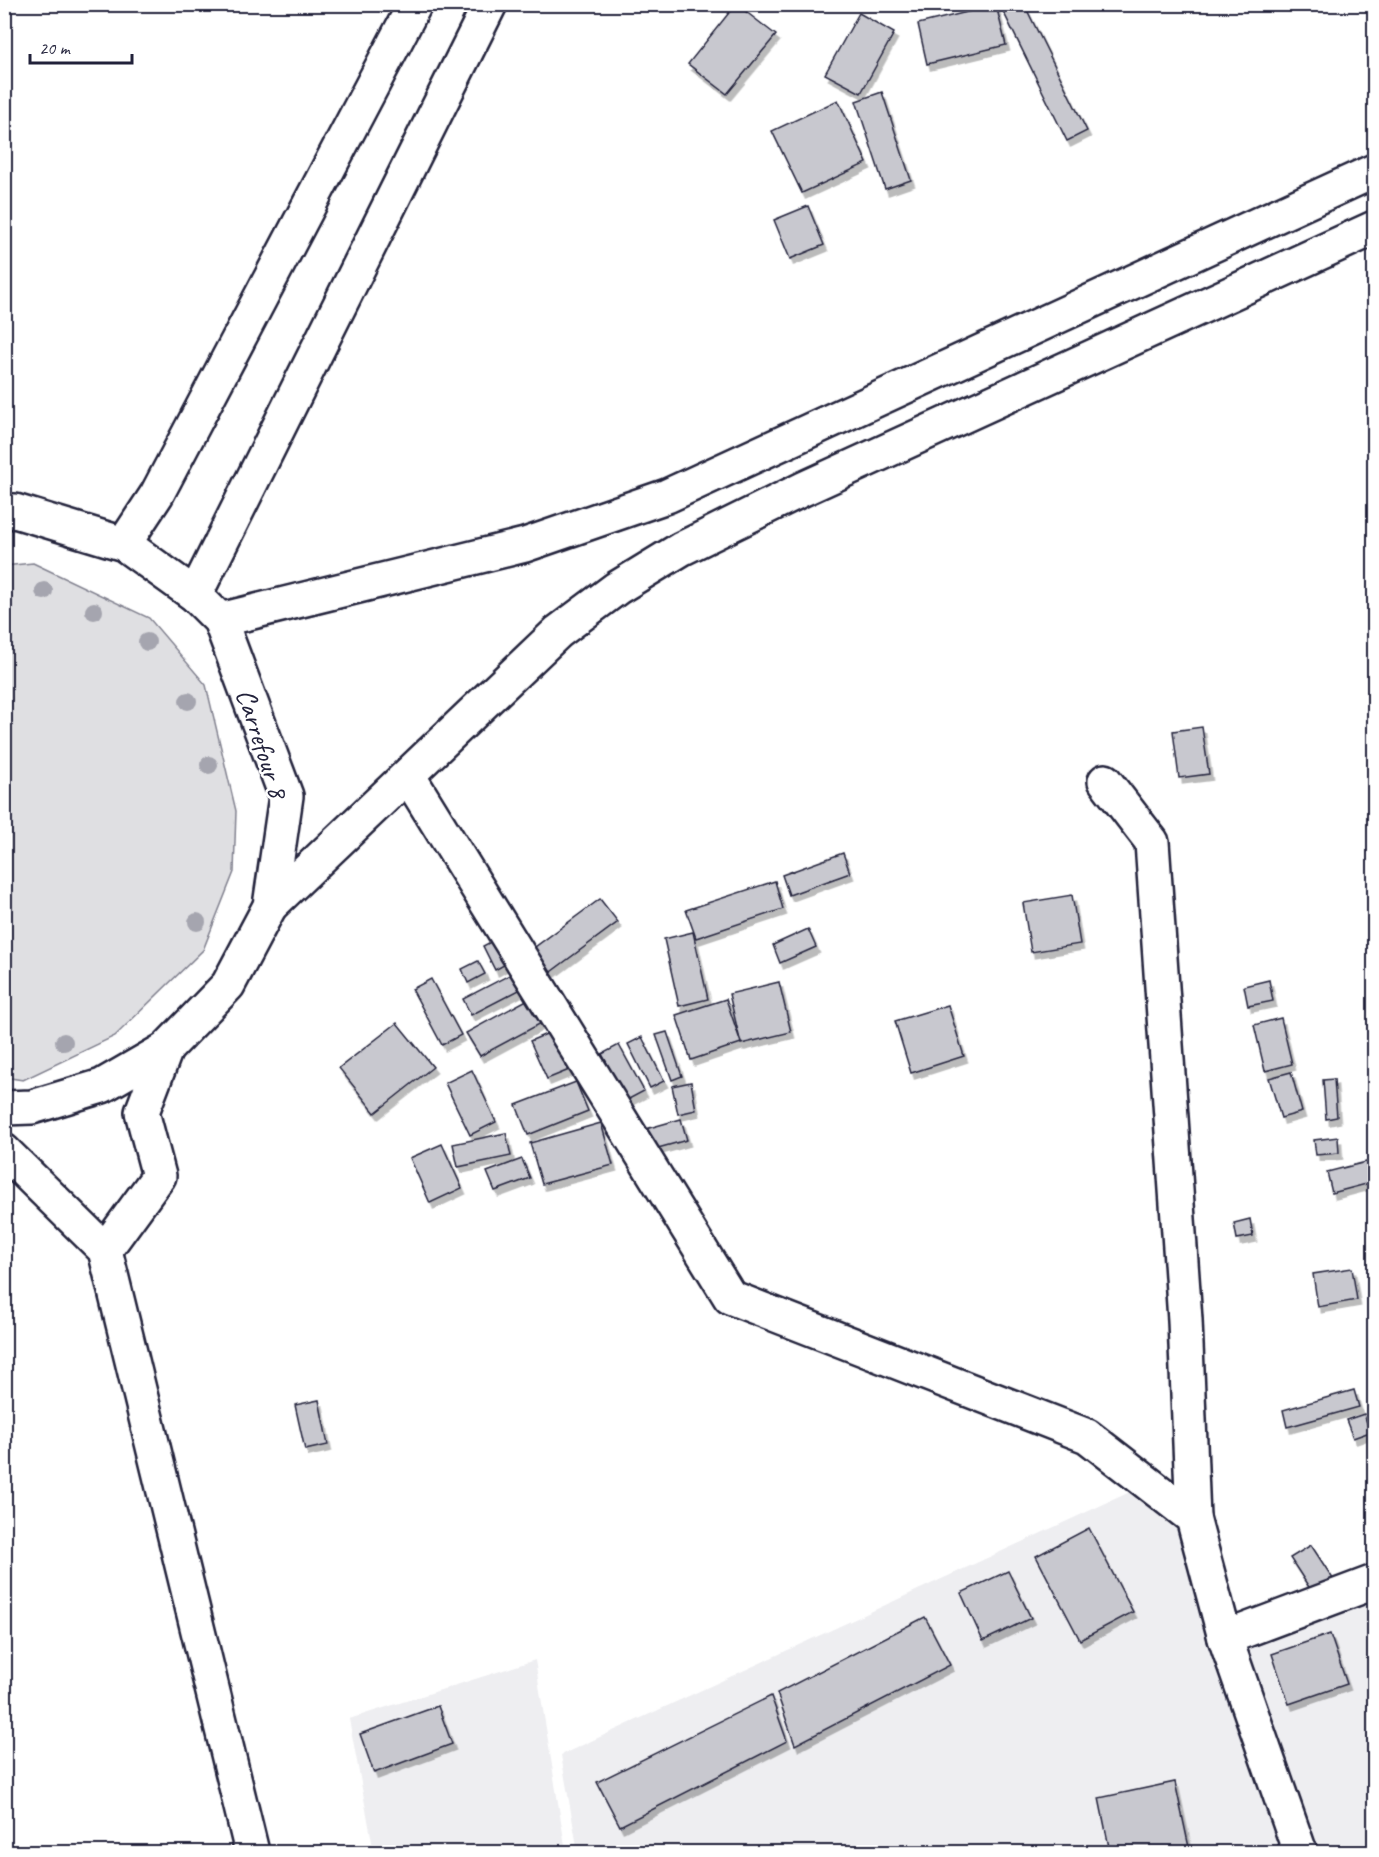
<svg xmlns="http://www.w3.org/2000/svg" width="1379" height="1857" font-family="Caveat,sans-serif">
<style>
.built{fill:#eeeef1}
.green{fill:#dfdfe2;stroke:#80808e;stroke-width:1.5}
.building{fill:#c8c8cf;stroke:#22223b;stroke-width:1.5;filter:url(#shadow)}
.lines{fill:none;stroke-linecap:round;stroke-linejoin:round}
.street-casing{stroke:#22223b;stroke-width:38}
.secondary-casing{stroke:#22223b;stroke-width:38}
.primary-casing{stroke:#22223b;stroke-width:38}
.street{stroke:#fff;stroke-width:33}
.secondary{stroke:#fff;stroke-width:33}
.primary{stroke:#fff;stroke-width:33}
.tree{fill:#a5a5af}
.labels{text-anchor:middle;stroke-width:5;stroke-linejoin:round;paint-order:stroke}
.street-label{font-size:28px;fill:#22223b;stroke:#fff}
</style>
<defs>
<filter id="shadow"><feDropShadow dx="3.5" dy="6" stdDeviation="0" flood-color="#0004"/></filter>
</defs>
<rect width="100%" height="100%" fill="#fff"/>
<filter id="ink" filterUnits="userSpaceOnUse"><feTurbulence type="fractalNoise" baseFrequency=".0167" numOctaves="2"/><feDisplacementMap in="SourceGraphic" scale="12" xChannelSelector="R" yChannelSelector="G"/><feConvolveMatrix kernelMatrix="1 2 1 2 8 2 1 2 1" color-interpolation-filters="sRGB"/></filter>
<g filter="url(#ink)">
<g class="built">
<polygon points="1158,1479 1292,1852 578,1852 561,1755"/>
<polygon points="1374,1595 1374,1852 1311,1852 1240,1648"/>
<polygon points="535,1660 566,1852 374,1852 349,1719"/>
</g>
<polygon class="green" points="33,563 149,618 206,685 236,811 234,872 203,950 115,1036 23,1080 4,1077 4,566"/>
<g class="building">
<polygon points="736,4 776,35 727,94 688,64"/>
<polygon points="1017,4 1024,4 1087,131 1067,141 1003,11"/>
<polygon points="996,5 1006,45 927,64 918,24"/>
<polygon points="859,13 894,33 861,93 825,74"/>
<polygon points="882,92 911,180 885,189 856,101"/>
<polygon points="838,100 867,163 802,193 772,131"/>
<polygon points="808,206 824,245 790,259 774,220"/>
<polygon points="1202,727 1209,774 1179,778 1173,731"/>
<polygon points="843,853 850,873 789,895 782,875"/>
<polygon points="775,881 783,909 696,938 686,910"/>
<polygon points="1072,895 1080,944 1031,952 1023,903"/>
<polygon points="600,899 618,922 548,974 531,950"/>
<polygon points="808,929 816,947 780,963 773,945"/>
<polygon points="693,932 708,999 679,1006 664,939"/>
<polygon points="500,937 513,960 495,970 483,946"/>
<polygon points="478,961 485,974 468,983 462,969"/>
<polygon points="517,971 525,987 471,1015 463,999"/>
<polygon points="431,979 461,1035 442,1045 412,989"/>
<polygon points="1269,980 1273,1001 1248,1006 1244,986"/>
<polygon points="779,982 791,1032 741,1044 729,994"/>
<polygon points="534,996 547,1020 480,1056 466,1033"/>
<polygon points="726,999 741,1043 691,1060 676,1015"/>
<polygon points="948,1005 964,1056 911,1073 895,1021"/>
<polygon points="1281,1018 1292,1064 1265,1071 1254,1025"/>
<polygon points="397,1023 433,1067 375,1113 339,1068"/>
<polygon points="558,1029 574,1068 547,1079 530,1041"/>
<polygon points="667,1032 682,1076 672,1080 656,1035"/>
<polygon points="642,1037 664,1081 650,1088 628,1044"/>
<polygon points="619,1045 644,1091 627,1100 602,1054"/>
<polygon points="472,1070 496,1122 470,1135 445,1083"/>
<polygon points="1291,1072 1302,1112 1281,1118 1269,1078"/>
<polygon points="1334,1079 1337,1117 1326,1119 1323,1080"/>
<polygon points="576,1082 588,1111 528,1135 516,1105"/>
<polygon points="691,1082 696,1110 678,1114 672,1086"/>
<polygon points="681,1119 687,1140 647,1151 642,1130"/>
<polygon points="601,1123 613,1165 542,1184 530,1143"/>
<polygon points="506,1133 511,1156 458,1167 453,1144"/>
<polygon points="1338,1137 1339,1153 1316,1155 1314,1140"/>
<polygon points="442,1144 462,1188 430,1203 410,1158"/>
<polygon points="522,1159 530,1178 495,1191 487,1172"/>
<polygon points="1374,1160 1374,1182 1332,1193 1327,1172"/>
<polygon points="1250,1219 1253,1236 1237,1239 1234,1223"/>
<polygon points="1352,1268 1357,1300 1318,1307 1313,1274"/>
<polygon points="1354,1390 1359,1407 1287,1427 1283,1410"/>
<polygon points="319,1400 328,1445 305,1450 295,1405"/>
<polygon points="1364,1414 1370,1432 1353,1438 1346,1420"/>
<polygon points="1089,1528 1133,1612 1080,1640 1036,1556"/>
<polygon points="1311,1545 1337,1585 1316,1598 1290,1558"/>
<polygon points="1008,1571 1031,1618 983,1641 961,1593"/>
<polygon points="925,1617 950,1665 795,1745 777,1693"/>
<polygon points="1330,1634 1347,1684 1289,1704 1272,1654"/>
<polygon points="771,1696 787,1741 620,1826 597,1782"/>
<polygon points="438,1706 452,1744 374,1773 360,1734"/>
<polygon points="1175,1782 1190,1852 1110,1852 1099,1798"/>
</g>
<g class="lines">
<g class="street-casing">
<g id="street">
<polyline points="124,544 157,494 415,4"/>
<polyline points="195,595 490,4"/>
<polyline points="409,777 730,1297 1087,1436 1193,1518 1225,1638 1300,1852"/>
<polyline points="1105,781 1152,842 1185,1320 1193,1518"/>
<polyline points="1225,1638 1374,1582"/>
</g>
</g>
<g class="secondary-casing">
<g id="secondary">
<polyline points="4,1151 105,1250 252,1852"/>
<polyline points="105,1250 159,1176 142,1112 166,1049"/>
</g>
</g>
<g class="primary-casing">
<g id="primary">
<polyline points="4,512 15,511 124,544 195,595 220,620 286,796 270,906 228,985 166,1049 102,1086 32,1107 4,1108"/>
<polyline points="220,620 525,545 667,496 1374,171"/>
<polyline points="270,906 558,632 617,588 681,549 803,489 1374,228"/>
</g>
</g>
<use href="#street" class="street"/>
<use href="#secondary" class="secondary"/>
<use href="#primary" class="primary"/>
</g>
<g class="tree">
<circle cx="44" cy="591" r="9"/>
<circle cx="94" cy="611" r="9"/>
<circle cx="147" cy="642" r="9"/>
<circle cx="188" cy="701" r="9"/>
<circle cx="209" cy="765" r="9"/>
<circle cx="197" cy="922" r="9"/>
<circle cx="64" cy="1042" r="9"/>
</g>
</g>
<g class="labels">
<g class="street-label">
<text transform="translate(263 743) rotate(72)" y="10">Carrefour 8</text>
</g>
</g>
<rect width="1379" height="1857" fill="none" stroke="#fff" stroke-width="24"/>
<rect x="12" y="12" width="1355" height="1833" fill="none" stroke="#22223b" stroke-width="2" filter="url(#ink)"/>
<path d="M30 54v9h102v-9" fill="none" stroke="#22223b" stroke-width="3"/>
<text x="39" y="54" font-size="18" fill="#22223b" stroke="#ffffff" stroke-width="4.5" paint-order="stroke">20 m</text>
</svg>
